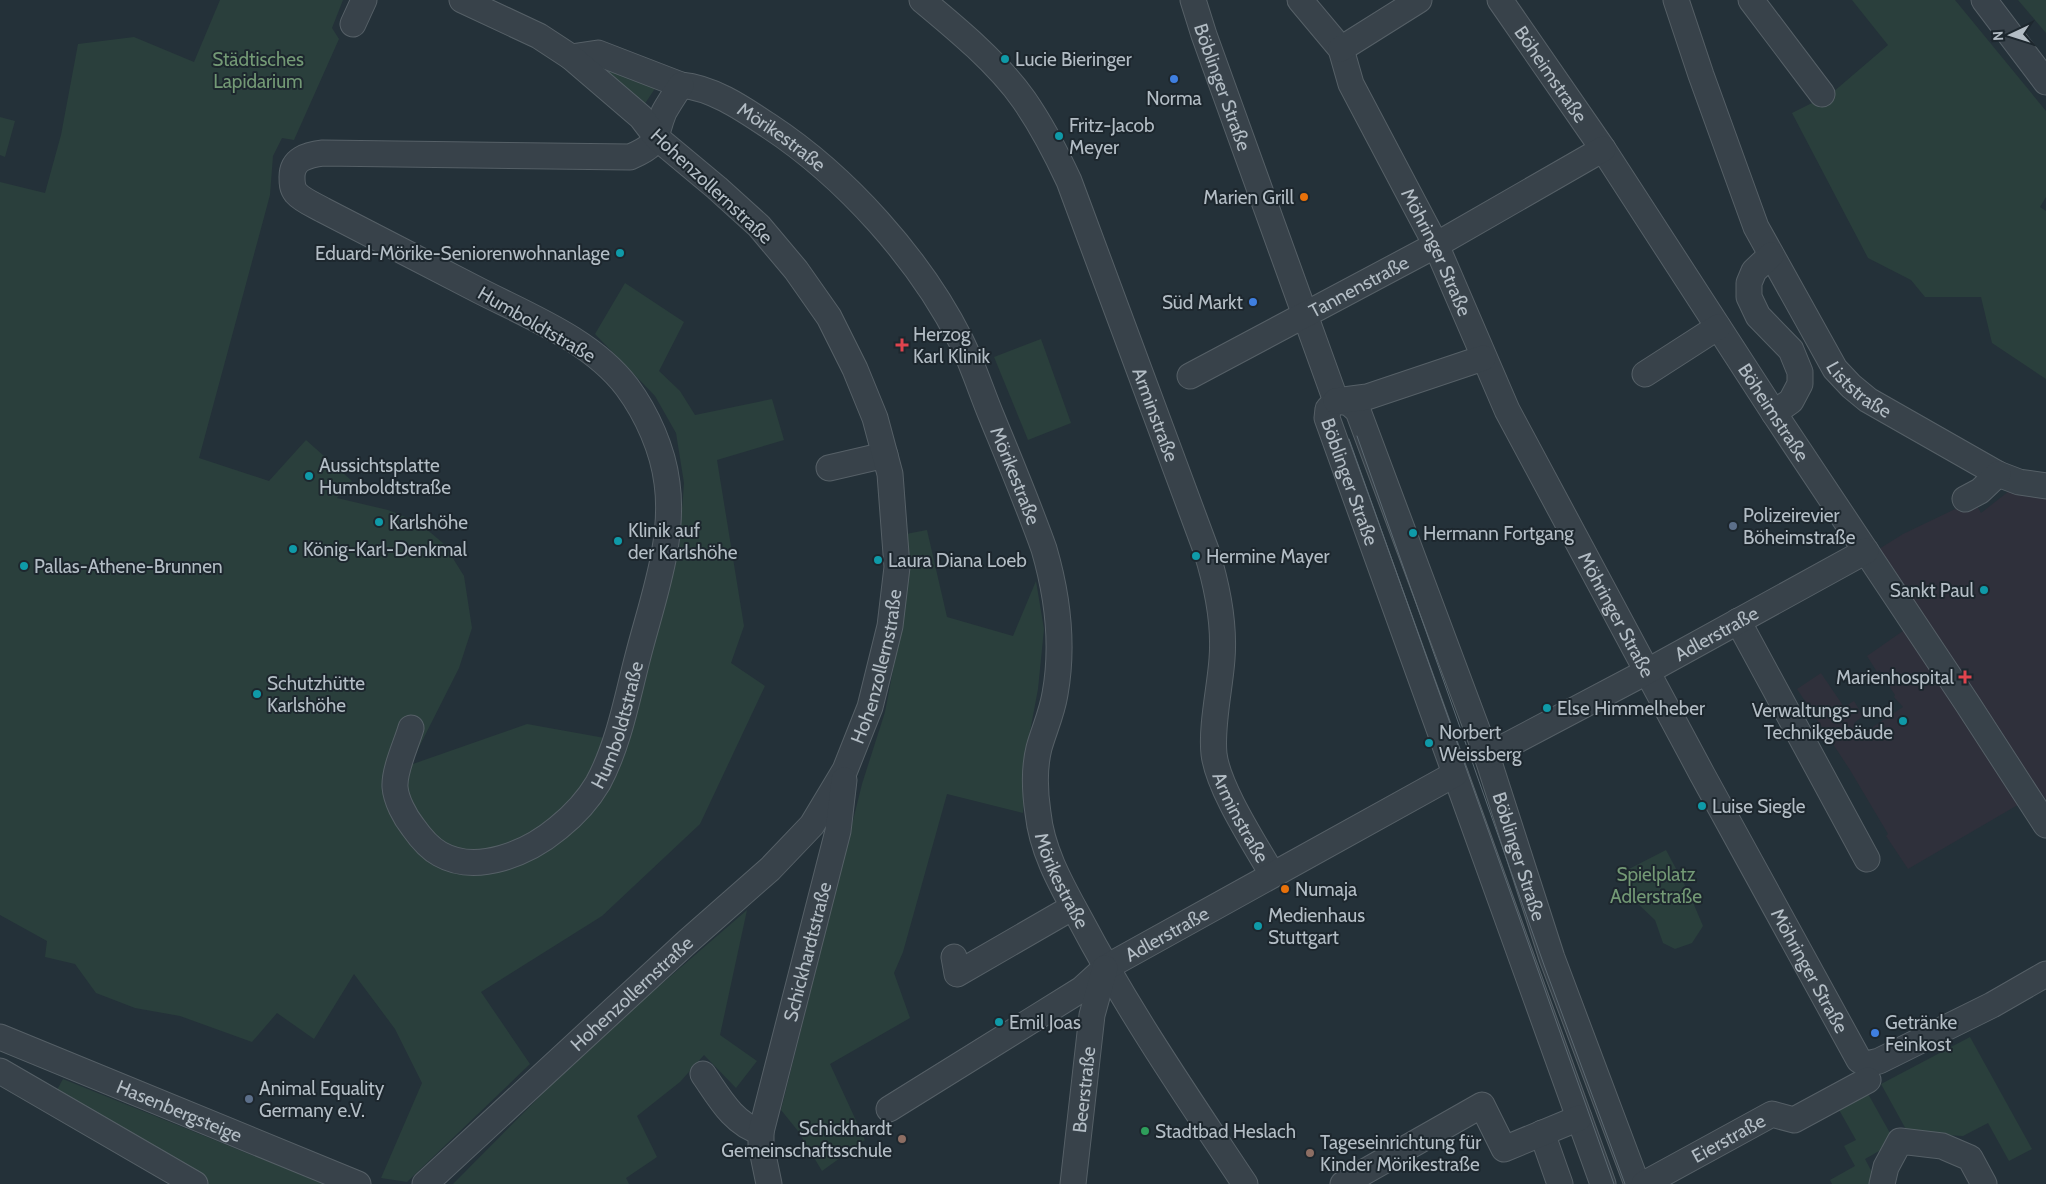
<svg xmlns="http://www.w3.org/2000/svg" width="2046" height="1184" font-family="Cabin,sans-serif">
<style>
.medical{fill:#2f303b}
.green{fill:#2a3f3c}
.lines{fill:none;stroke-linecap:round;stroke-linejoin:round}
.minor-casing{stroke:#566067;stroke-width:27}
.minor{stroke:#38424a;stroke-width:25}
.tram{stroke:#5c6972;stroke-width:1}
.culture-dot{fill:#0f9aa8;stroke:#1d272e;stroke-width:2}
.shop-dot{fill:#3f7fe0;stroke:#1d272e;stroke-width:2}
.food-dot{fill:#e8710a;stroke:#1d272e;stroke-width:2}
.health-dot{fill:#e0444e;stroke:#1d272e;stroke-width:2}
.service-dot{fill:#5c6f8a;stroke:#1d272e;stroke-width:2}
.leisure-dot{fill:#2e9e5b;stroke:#1d272e;stroke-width:2}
.education-dot{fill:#8d6e63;stroke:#1d272e;stroke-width:2}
.labels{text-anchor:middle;stroke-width:4;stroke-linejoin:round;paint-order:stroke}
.park-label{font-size:19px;fill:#739975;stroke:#1d272e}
.poi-label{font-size:19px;fill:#b3bdc5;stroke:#1d272e;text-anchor:start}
.street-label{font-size:19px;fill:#b3bdc5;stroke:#1d272e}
</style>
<rect width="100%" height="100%" fill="#243139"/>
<polygon class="medical" points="2009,491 2046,493 2046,800 2040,792 1908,869 1886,836 1888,834 1850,770 1797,689 1821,673 1844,707 1854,701 1863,716 1854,723 1862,734 1903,707 1894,697 1895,695 1879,670 1877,672 1867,656 1923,617 1879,549 1903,534 1974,500 1981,513"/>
<g class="green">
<polygon points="220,0 343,0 332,28 339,39 294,140 282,138 273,156 270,195 199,458 269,481 306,440 352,481 337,498 388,510 418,522 444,544 464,576 472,628 459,668 410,765 527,724 627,742 679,551 684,483 676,433 655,396 595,334 625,283 684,322 659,371 680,391 695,415 772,399 784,440 717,460 744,626 731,663 765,686 700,824 602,916 481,992 530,1064 407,1182 381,1178 422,1083 395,1029 354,974 314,1039 277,1013 252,1042 180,1016 135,1008 96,993 75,964 45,957 47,941 0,915 0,182 45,193 61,135 78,44 134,37 194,62"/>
<polygon points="1852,0 1955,0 2046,111 2046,197 2040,207 2046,211 2046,379 1992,343 1981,297 1925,297 1911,280 1868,258 1792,113 1832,93 1888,45"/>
<polygon points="2018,0 2046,0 2046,33"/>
<polygon points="606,67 656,87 644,105 605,70"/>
<polygon points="0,117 15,121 5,157 0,155"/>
<polygon points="1041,339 1071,423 1028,440 994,357"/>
<polygon points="927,530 947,617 1013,636 1036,581 1044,629 1038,689 1028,742 1023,813 947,794 903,952 894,973 910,1018 830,1064 865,1140 822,1171 798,1131 781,1110 862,784 885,712 905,608 906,534"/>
<polygon points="1666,850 1689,893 1703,926 1692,943 1675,949 1663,943 1655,920 1635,901 1625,871"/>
<polygon points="747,910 720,1035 757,1061 736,1088 704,1055 680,1082 637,1116 657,1157 626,1178 629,1184 453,1184 591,1045"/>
<polygon points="1970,1037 2032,1149 2009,1161 1988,1123 1963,1136 1908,1133 1881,1084"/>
<polygon points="63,1079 324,1184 203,1184 53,1097"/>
<polygon points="1867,1092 1895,1142 1865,1159 1876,1180 1869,1184 1832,1184 1830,1180 1855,1166 1844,1146 1856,1140 1838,1108"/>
</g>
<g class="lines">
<g class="minor-casing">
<g id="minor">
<path id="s1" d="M 922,0 C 957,29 998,63 1024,100 C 1042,126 1056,153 1069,181 L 1206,550 C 1217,585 1225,621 1222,659 C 1220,688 1211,726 1214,754 C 1218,788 1255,844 1272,874"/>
<path id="s2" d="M 1193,0 L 1204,35 L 1336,401"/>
<path id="s3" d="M 1300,0 L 1341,49 L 1351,84 L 1436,245 L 1507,410 L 1702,774 L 1859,1060 C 1866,1065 1871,1063 1879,1061 L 1992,1005 L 2046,974"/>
<path id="s4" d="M 1500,0 L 1603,149 L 1774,413 L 1967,703 L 2046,825"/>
<path id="s5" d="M 1676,0 L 1701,75 L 1756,227 L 1835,369 L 1851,386 L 1868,400 L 1998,474 L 2019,482 L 2046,486"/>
<polyline points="1751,0 1822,94"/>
<polyline points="1984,0 2046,82"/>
<polyline points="353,24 364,0"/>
<polyline points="1341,49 1419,0"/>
<path id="s6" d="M 571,57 L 598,53 L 681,85 C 713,88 742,108 769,126 C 845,176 920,259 961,341 C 973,365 981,391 991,415 C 1009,459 1028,504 1044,549 C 1058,597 1064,644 1055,694 C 1052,713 1044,730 1039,748 C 1034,768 1035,793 1038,813 C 1042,852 1062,886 1081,921 C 1129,1012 1188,1098 1245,1184"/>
<polyline points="1771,255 1754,271 1749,283 1749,297 1758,316 1791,350 1800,372 1800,384 1791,401 1774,413"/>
<polyline points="1645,374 1718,327"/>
<path id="s7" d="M 1190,376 L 1436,245 L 1603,149"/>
<path id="s8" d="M 1336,401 L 1349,403 L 1358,411 L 1487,756 L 1552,958 L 1637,1184"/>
<path id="s9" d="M 1336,401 L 1328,409 L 1327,418 L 1603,1184"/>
<polyline points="1336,401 1367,397 1483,358"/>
<polyline points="829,468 885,455"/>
<polyline points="1965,499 1980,491 1998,474"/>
<polyline points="1738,621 1867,859"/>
<path id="s10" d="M 411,728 C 406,745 394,770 395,787 C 396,800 405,817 413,827 C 420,837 429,848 440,854 C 477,875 528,853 558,828 C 573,816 588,800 598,783 C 619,744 627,698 638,656 C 652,601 675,541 667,483 C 663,450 647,414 627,387 C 592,341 531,317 480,291 C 428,264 375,237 323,210 C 314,205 302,200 296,193 C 292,188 292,183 292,177 C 292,159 307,155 323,153 L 630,157 C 661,144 653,139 664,112 C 669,103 675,94 681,85"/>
<path id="s11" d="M 1487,756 L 1648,671 L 1866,551"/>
<polyline points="954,957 957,974 1073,907"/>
<path id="s12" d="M 0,1037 L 358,1184"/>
<polyline points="0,1071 195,1184"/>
<path d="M 703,1074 C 719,1097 733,1124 761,1132"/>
<path id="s13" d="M 889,1109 L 1082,989 L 1105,968 L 1455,774"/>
<polyline points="1542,1133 1560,1184"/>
<path id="s14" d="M 425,1184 L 687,942 L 770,869 L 812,825 L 845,770 L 870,707 L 890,626 L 897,567 L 890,474 L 875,418 L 855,369 L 829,317 L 796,270 L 759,226 L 717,188 L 657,138 L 641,117 L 571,57 L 539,36 L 462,0"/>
<path id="s15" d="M 769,1184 L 761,1145 L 761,1132 L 838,831 L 844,780"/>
<path id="s16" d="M 1073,1184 L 1092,1015 L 1105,968"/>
<polyline points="1343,1184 1482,1105 1504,1149 1579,1118"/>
<path id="s17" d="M 1644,1184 L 1772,1114 L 1794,1120 L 1868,1080"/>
<polyline points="1882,1184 1886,1167 1900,1141 1942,1146 1970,1158 1984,1184"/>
</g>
</g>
<use href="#minor" class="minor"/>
<g class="tram">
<polyline points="1357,436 1544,965 1625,1184"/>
<polyline points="1349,439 1614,1184"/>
</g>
</g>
<g class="culture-dot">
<circle cx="1005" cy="59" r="5"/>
<circle cx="1059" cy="136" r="5"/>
<circle cx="620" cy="253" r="5"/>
<circle cx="309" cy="476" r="5"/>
<circle cx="379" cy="522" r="5"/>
<circle cx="1413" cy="533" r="5"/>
<circle cx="618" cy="541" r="5"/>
<circle cx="293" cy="549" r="5"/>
<circle cx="1196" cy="556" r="5"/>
<circle cx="878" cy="560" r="5"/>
<circle cx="24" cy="566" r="5"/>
<circle cx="1984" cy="590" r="5"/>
<circle cx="257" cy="694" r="5"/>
<circle cx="1547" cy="708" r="5"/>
<circle cx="1903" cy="721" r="5"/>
<circle cx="1429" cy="743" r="5"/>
<circle cx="1702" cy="806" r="5"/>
<circle cx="1258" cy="926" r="5"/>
<circle cx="999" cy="1022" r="5"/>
</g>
<g class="shop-dot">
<circle cx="1174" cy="79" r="5"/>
<circle cx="1253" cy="302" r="5"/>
<circle cx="1875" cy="1033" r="5"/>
</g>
<g class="food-dot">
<circle cx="1304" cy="197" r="5"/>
<circle cx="1285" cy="889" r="5"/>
</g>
<g class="health-dot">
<path d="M899.5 337.5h5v5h5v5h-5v5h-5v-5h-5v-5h5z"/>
<path d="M1962.5 669.5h5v5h5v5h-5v5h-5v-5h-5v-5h5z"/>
</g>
<g class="service-dot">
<circle cx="1733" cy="526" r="5"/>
<circle cx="249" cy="1099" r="5"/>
</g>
<circle class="leisure-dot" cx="1145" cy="1131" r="5"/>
<g class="education-dot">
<circle cx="902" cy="1139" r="5"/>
<circle cx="1310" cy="1153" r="5"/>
</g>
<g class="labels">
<g class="park-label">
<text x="258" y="66">Städtisches<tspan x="258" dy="22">Lapidarium</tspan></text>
<text x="1656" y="881">Spielplatz<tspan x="1656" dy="22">Adlerstraße</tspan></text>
</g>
<g class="poi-label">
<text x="1015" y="66">Lucie Bieringer</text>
<text x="1174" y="105" text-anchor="middle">Norma</text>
<text x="1069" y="132">Fritz-Jacob<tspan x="1069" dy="22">Meyer</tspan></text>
<text x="1294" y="204" text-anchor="end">Marien Grill</text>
<text x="610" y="260" text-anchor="end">Eduard-Mörike-Seniorenwohnanlage</text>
<text x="1243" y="309" text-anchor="end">Süd Markt</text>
<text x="913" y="341">Herzog<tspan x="913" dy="22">Karl Klinik</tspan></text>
<text x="319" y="472">Aussichtsplatte<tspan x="319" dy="22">Humboldtstraße</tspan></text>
<text x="1743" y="522">Polizeirevier<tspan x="1743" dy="22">Böheimstraße</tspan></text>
<text x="389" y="529">Karlshöhe</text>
<text x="628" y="537">Klinik auf<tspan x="628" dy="22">der Karlshöhe</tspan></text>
<text x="1423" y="540">Hermann Fortgang</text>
<text x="303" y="556">König-Karl-Denkmal</text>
<text x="1206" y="563">Hermine Mayer</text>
<text x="888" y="567">Laura Diana Loeb</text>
<text x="34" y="573">Pallas-Athene-Brunnen</text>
<text x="1974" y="597" text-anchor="end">Sankt Paul</text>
<text x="1954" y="684" text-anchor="end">Marienhospital</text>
<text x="267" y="690">Schutzhütte<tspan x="267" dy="22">Karlshöhe</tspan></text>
<text x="1557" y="715">Else Himmelheber</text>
<text x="1893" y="717" text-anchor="end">Verwaltungs- und<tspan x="1893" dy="22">Technikgebäude</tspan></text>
<text x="1439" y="739">Norbert<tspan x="1439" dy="22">Weissberg</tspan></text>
<text x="1712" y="813">Luise Siegle</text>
<text x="1295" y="896">Numaja</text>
<text x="1268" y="922">Medienhaus<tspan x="1268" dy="22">Stuttgart</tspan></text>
<text x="1009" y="1029">Emil Joas</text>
<text x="1885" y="1029">Getränke<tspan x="1885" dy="22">Feinkost</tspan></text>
<text x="259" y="1095">Animal Equality<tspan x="259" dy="22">Germany e.V.</tspan></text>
<text x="892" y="1135" text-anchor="end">Schickhardt<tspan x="892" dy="22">Gemeinschaftsschule</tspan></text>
<text x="1155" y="1138">Stadtbad Heslach</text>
<text x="1320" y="1149">Tageseinrichtung für<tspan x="1320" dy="22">Kinder Mörikestraße</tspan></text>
</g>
<g class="street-label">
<text dy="7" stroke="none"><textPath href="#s4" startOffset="90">Böheimstraße</textPath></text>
<text dy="7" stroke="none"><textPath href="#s2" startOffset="92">Böblinger Straße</textPath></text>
<text dy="7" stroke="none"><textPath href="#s6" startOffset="231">Mörikestraße</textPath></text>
<text transform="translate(712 186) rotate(43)" y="7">Hohenzollernstraße</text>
<text dy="7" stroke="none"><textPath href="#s3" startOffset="289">Möhringer Straße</textPath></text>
<text dy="7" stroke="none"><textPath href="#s7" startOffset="191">Tannenstraße</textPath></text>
<text transform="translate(537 324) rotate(30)" y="7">Humboldtstraße</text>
<text dy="7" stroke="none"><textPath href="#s5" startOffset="435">Liststraße</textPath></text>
<text dy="7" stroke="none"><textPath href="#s4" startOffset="495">Böheimstraße</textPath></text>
<text dy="7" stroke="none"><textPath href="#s1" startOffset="485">Arminstraße</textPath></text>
<text dy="7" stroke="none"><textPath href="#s6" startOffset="651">Mörikestraße</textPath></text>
<text dy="7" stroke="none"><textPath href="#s9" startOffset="88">Böblinger Straße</textPath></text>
<text dy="7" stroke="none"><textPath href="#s3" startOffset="694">Möhringer Straße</textPath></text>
<text dy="7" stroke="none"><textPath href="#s11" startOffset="260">Adlerstraße</textPath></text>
<text dy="7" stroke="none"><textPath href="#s14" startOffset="701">Hohenzollernstraße</textPath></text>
<text dy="7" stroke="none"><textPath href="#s10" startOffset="394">Humboldtstraße</textPath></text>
<text dy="7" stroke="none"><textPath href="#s1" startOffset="905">Arminstraße</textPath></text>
<text dy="7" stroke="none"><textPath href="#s8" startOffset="499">Böblinger Straße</textPath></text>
<text dy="7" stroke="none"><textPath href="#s6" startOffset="1070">Mörikestraße</textPath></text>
<text dy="7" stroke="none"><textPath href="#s13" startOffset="329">Adlerstraße</textPath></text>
<text dy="7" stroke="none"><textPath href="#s15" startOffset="239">Schickhardtstraße</textPath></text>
<text dy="7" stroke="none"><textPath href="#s3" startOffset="1099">Möhringer Straße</textPath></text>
<text dy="7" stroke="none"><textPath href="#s14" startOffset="281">Hohenzollernstraße</textPath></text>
<text dy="7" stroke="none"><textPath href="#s16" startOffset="95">Beerstraße</textPath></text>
<text dy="7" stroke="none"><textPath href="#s12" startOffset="194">Hasenbergsteige</textPath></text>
<text dy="7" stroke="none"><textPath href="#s17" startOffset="96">Eierstraße</textPath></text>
</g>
</g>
<g transform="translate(2011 35) rotate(266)" stroke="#1d272e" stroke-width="4" paint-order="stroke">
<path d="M0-4L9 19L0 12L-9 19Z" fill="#b3bdc5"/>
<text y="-8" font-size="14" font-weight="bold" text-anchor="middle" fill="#b3bdc5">N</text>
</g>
</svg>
